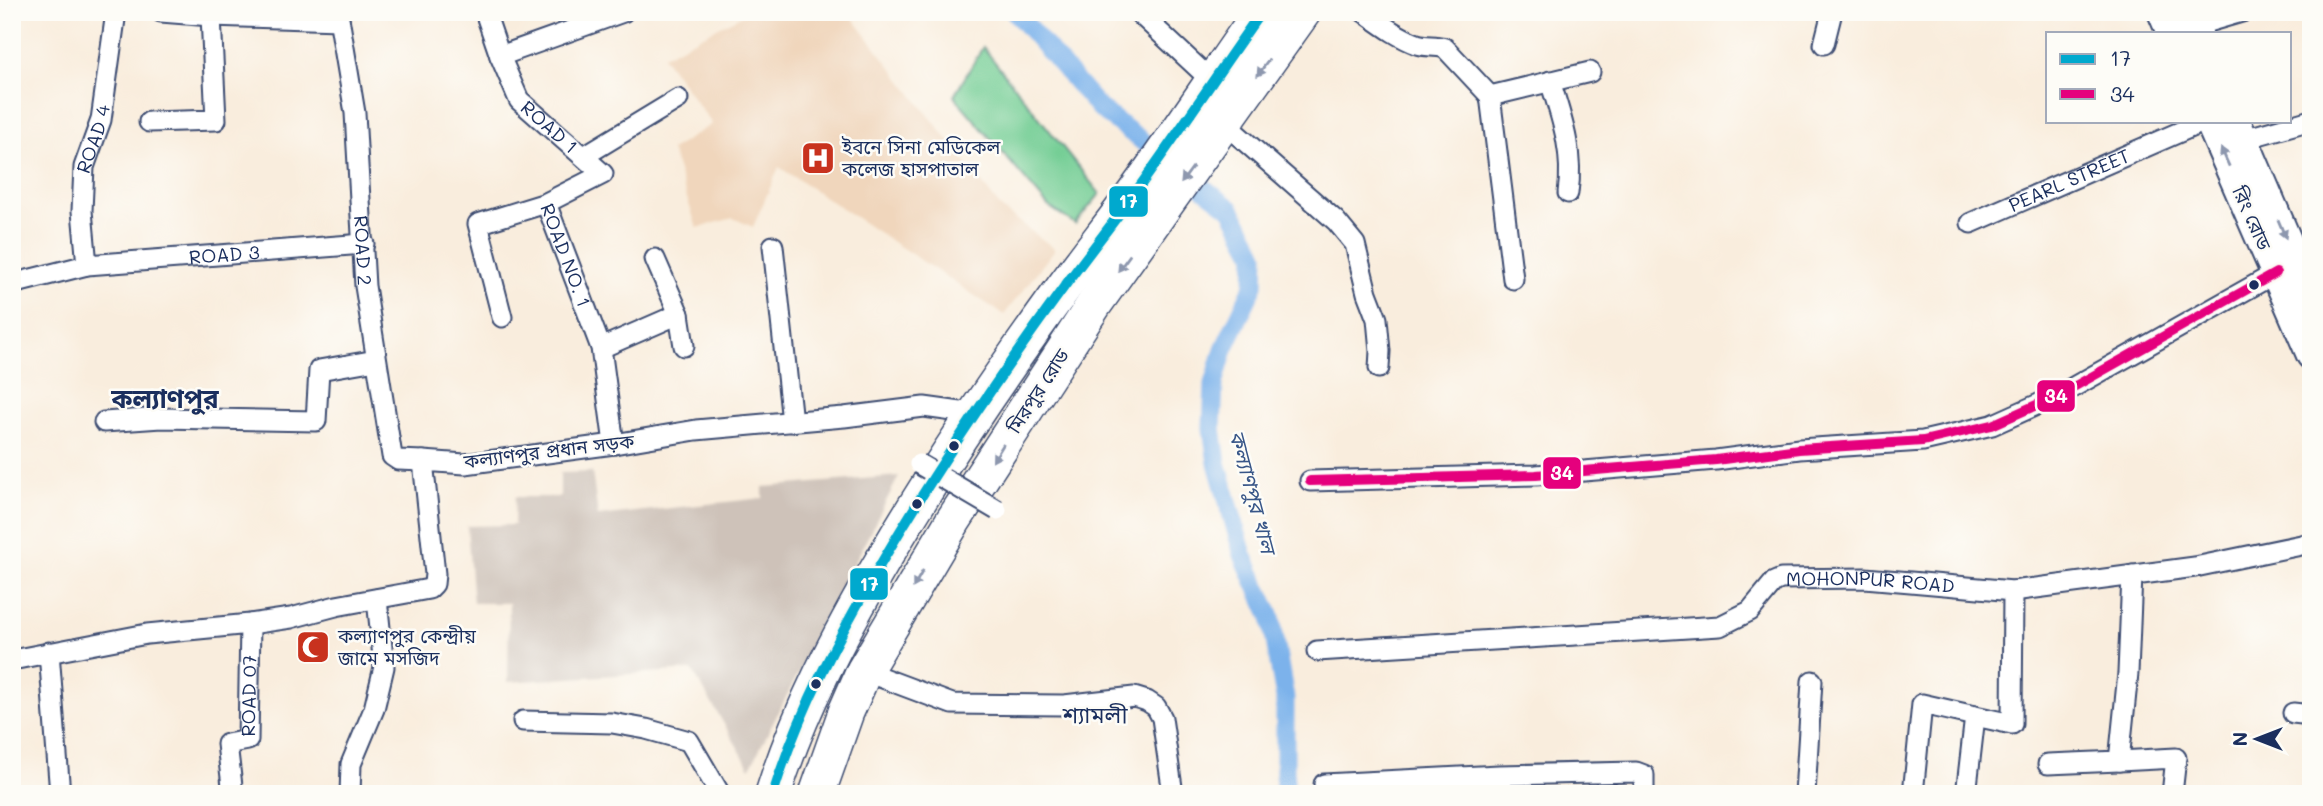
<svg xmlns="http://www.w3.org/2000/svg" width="2323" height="806" font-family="Mali,'Noto Sans Bengali',sans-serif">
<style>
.built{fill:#f0d6bc}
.industrial{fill:#cec2b9}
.green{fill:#75ce95;stroke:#487e7a;stroke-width:2}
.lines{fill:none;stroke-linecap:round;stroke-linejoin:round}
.canal{stroke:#7cb2eb;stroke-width:19}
.street-casing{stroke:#3c4c71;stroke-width:23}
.secondary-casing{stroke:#3c4c71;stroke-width:32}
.highway-casing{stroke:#3c4c71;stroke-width:38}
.street{stroke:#fff;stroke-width:19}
.secondary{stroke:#fff;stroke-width:28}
.highway{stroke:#fff;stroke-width:35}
.street-bridge-casing{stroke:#3c4c71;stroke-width:23;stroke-linecap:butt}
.street-bridge{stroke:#fff;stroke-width:19}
.bus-1-casing{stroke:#fdfcf7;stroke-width:16}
.bus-2-casing{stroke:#fdfcf7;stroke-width:16}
.bus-1{stroke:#00a9ce;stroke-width:10}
.bus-2{stroke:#e5007d;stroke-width:10}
.oneway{fill:#8d97ae}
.bus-dot{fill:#1b2f5e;stroke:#fdfcf7;stroke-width:2.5}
.labels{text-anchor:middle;stroke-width:5;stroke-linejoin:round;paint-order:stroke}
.street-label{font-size:19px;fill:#1b2f5e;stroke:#fdfcf7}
.poi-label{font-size:19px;fill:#1b2f5e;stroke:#fdfcf7;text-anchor:start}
.water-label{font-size:21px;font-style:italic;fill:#385688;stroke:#fdfcf7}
.quarter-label{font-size:23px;fill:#1b2f5e;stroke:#fdfcf7}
.district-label{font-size:26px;font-weight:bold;fill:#1b2f5e;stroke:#fdfcf7}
.line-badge{stroke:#fdfcf7;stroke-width:2.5}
.badge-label{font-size:19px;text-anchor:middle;font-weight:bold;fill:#fff}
</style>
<rect width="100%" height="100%" fill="#fdfcf7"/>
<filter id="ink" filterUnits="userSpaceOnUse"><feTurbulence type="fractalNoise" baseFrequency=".0143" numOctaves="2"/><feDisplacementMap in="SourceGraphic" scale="14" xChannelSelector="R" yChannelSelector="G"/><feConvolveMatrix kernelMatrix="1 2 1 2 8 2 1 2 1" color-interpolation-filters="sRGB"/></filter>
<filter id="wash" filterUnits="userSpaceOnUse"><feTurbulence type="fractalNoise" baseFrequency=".00686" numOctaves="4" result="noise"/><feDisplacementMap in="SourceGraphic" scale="28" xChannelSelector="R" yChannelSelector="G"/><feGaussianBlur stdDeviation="1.57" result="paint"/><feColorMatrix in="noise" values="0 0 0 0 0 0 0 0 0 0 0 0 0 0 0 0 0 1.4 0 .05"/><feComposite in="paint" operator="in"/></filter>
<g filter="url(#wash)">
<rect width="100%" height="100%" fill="#f9eddd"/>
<polygon class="built" points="748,12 848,12 1002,209 1055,249 1004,315 779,167 753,227 733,218 697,228 671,150 712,124 663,56"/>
<polygon class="industrial" points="592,472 598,516 763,498 763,487 899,476 750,768 692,670 508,682 509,603 473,603 467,526 514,525 515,497 560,497 560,473"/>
<polygon class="green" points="983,47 1100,194 1075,224 1048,206 954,96"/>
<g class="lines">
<polyline class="canal" points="1015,12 1099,108 1231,209 1255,254 1254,285 1224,349 1214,384 1212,428 1217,463 1243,555 1271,617 1285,698 1285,794"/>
</g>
</g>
<g filter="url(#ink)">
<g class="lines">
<g class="street-casing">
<g id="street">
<polyline points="161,12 211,16 339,20"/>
<path id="s1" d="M 338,12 L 355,113 L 365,286 L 392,456 L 398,460 L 423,461"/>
<path id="s2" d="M 485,12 L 500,56 L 519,100 L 603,174 L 546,203 L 601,348 L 614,444"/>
<polyline points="1138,12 1212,81"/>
<path d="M 1364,12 C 1381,24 1398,37 1417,44 C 1426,47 1435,45 1445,48 L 1490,96"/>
<polyline points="2184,29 2242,12"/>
<polyline points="1824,44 1832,12"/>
<polyline points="500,56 623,12"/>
<path d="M 1550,81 C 1562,119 1574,153 1568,193"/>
<polyline points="1490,96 1513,279"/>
<polyline points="1490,96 1590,72"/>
<polyline points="149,122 216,120 211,16"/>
<polyline points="1224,123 1336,221 1355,244 1367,293 1377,319 1380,351 1379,368"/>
<polyline points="2244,139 2311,120"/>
<polyline points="584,156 678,99"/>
<path id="s3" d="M 1971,223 L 2205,121"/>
<polyline points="773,246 792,422"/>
<polyline points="655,259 679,314 684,346"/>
<path id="s4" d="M 87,265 L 82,211 L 84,167 L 101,120 L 116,12"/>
<path id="s5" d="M 12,284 L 87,265 L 364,244"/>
<polyline points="502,317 478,224 546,203"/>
<polyline points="601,348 679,314"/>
<polyline points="104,422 161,418 316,421 319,370 376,360"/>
<polyline points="1310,481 1536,475 1716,460 1799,449 1923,441 1992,425 2061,394 2276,273"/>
<path id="s6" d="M 1317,651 L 1720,626 L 1750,611 L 1774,582 L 1781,579 L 1865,578 L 2013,591 L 2195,567 L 2311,543"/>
<polyline points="49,652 60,794"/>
<polyline points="12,660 147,634 250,624 291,618 336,606 429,589 434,584 435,574 423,461 465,464 614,444 696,430 844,417 924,407 975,414"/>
<polyline points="864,671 952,704 1064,705 1134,697 1147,701 1156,707 1162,718 1173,794"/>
<polyline points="2293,713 2311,715"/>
<polyline points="523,721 612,723 646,729 689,741 720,794"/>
<polyline points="2119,761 2176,758 2172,794"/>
<polyline points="2048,764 2119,761 2128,673 2132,575"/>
<polyline points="1324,784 1499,775 1636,772 1644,775 1644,794"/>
<polyline points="1967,786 1975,716 2012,724 2013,591"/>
<path id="s7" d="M 233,794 L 227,744 L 248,740 L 250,624"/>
<polyline points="350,794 351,764 374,709 384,667 377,599"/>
<polyline points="1805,794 1812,681"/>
<polyline points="1913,794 1922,704 1975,716"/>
</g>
</g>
<g class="secondary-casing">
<g id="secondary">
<polyline points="2162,12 2171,33"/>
<polyline points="2188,12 2198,33"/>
<polyline points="2209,121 2311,355"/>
<polyline points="2236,121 2311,296"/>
</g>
</g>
<g class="highway-casing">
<g id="highway">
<path d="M 773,794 C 799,711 839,635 883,560 C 938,466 1000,375 1064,287 C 1088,254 1113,223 1137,190 C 1180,131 1219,71 1261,12"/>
<polyline points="817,794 846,712 864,671 953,521 1095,303 1303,12"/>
</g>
</g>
<use href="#street" class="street"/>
<use href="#secondary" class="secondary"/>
<use href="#highway" class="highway"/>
<g class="street-bridge-casing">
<polyline id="street-bridge" points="919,464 997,510"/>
</g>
<use href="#street-bridge" class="street-bridge"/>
<g class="bus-1-casing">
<path id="bus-1" d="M 773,794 C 799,711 839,635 883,560 C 938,466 1000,375 1064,287 C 1088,254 1113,223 1137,190 C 1180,131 1219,71 1261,12"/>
</g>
<g class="bus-2-casing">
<polyline id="bus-2" points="1310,481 1536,475 1716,460 1799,449 1923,441 1992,425 2061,394 2276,273"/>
</g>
<use href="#bus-1" class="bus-1"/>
<use href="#bus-2" class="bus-2"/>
</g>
<defs><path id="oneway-solid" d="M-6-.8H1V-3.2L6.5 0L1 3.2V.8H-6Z" transform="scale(1.75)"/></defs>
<g class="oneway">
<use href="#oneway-solid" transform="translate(1263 68) rotate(126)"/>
<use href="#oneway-solid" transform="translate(2225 157) rotate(-114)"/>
<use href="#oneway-solid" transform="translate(1187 175) rotate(126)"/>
<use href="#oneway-solid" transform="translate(2282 229) rotate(67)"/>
<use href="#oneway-solid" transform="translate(1124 263) rotate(126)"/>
<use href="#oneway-solid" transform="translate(998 453) rotate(122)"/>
<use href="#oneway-solid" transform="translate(918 579) rotate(120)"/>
</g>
</g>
<defs>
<g id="hospital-square" transform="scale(1.75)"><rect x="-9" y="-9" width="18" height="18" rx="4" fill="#c8321e" stroke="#fdfcf7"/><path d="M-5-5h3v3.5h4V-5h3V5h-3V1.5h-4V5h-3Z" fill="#fff"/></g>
<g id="mosque-square" transform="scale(1.75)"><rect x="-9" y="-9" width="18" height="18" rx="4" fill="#c8321e" stroke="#fdfcf7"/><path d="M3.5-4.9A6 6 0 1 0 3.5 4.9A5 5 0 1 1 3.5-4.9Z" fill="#fff"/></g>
</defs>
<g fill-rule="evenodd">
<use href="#hospital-square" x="818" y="158"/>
<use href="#mosque-square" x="313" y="647"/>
</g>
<g class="bus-dot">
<circle cx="2254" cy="285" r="6"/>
<circle cx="954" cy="446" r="6"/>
<circle cx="917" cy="504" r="6"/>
<circle cx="816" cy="684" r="6"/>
</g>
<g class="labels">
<g class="street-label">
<text dy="7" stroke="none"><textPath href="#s2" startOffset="135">ROAD 1</textPath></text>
<text dy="7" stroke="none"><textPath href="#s4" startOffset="128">ROAD 4</textPath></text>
<text dy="7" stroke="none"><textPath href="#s3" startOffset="107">PEARL STREET</textPath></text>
<text transform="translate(2252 218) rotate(66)" y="7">রিং রোড</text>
<text dy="7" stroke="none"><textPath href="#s1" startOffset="240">ROAD 2</textPath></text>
<text dy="7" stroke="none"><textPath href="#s5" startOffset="215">ROAD 3</textPath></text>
<text dy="7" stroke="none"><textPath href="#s2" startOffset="326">ROAD NO. 1</textPath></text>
<text transform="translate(1038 391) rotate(-57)" y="7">মিরপুর রোড</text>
<text transform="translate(549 451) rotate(-7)" y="7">কল্যাণপুর প্রধান সড়ক</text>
<text dy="7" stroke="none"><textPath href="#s6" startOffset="572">MOHONPUR ROAD</textPath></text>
<text dy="7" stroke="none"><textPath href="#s7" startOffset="116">ROAD 07</textPath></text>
</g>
<g class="poi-label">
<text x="842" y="154">ইবনে সিনা মেডিকেল<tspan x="842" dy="22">কলেজ হাসপাতাল</tspan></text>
<text x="338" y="643">কল্যাণপুর কেন্দ্রীয়<tspan x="338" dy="22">জামে মসজিদ</tspan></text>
</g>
<g class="water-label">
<text transform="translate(1252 492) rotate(75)" y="7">কল্যাণপুর খাল</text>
</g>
<g class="quarter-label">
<text x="1095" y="723">শ্যামলী</text>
</g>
<g class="district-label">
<text x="165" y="408">কল্যাণপুর</text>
</g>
</g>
<g class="line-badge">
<rect x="1108" y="185" width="41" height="33" rx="7" fill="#00a9ce"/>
<rect x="2036" y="379" width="40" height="34" rx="7" fill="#e5007d"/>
<rect x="1542" y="456" width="40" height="34" rx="7" fill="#e5007d"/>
<rect x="849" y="567" width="40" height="34" rx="7" fill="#00a9ce"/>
</g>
<g class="badge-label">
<text x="1128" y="208">17</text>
<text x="2056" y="403">34</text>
<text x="1562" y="480">34</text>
<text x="869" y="591">17</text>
</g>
<rect width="2323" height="806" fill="none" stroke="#fdfcf7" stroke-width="42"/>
<rect x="2046" y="32" width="245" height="91" fill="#fdfcf7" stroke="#a3aaba" stroke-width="2"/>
<rect x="2060" y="54" width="35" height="10" fill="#00a9ce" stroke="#a3aaba" stroke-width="2"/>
<text x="2110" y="66" font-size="21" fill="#1b2f5e">17</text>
<rect x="2060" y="89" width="35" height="10" fill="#e5007d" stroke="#a3aaba" stroke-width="2"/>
<text x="2110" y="102" font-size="21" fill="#1b2f5e">34</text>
<g transform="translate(2257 739) rotate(270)" stroke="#fdfcf7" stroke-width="5" paint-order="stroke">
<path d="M0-5L12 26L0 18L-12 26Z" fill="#1b2f5e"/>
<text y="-10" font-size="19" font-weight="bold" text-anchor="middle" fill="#1b2f5e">N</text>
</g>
</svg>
